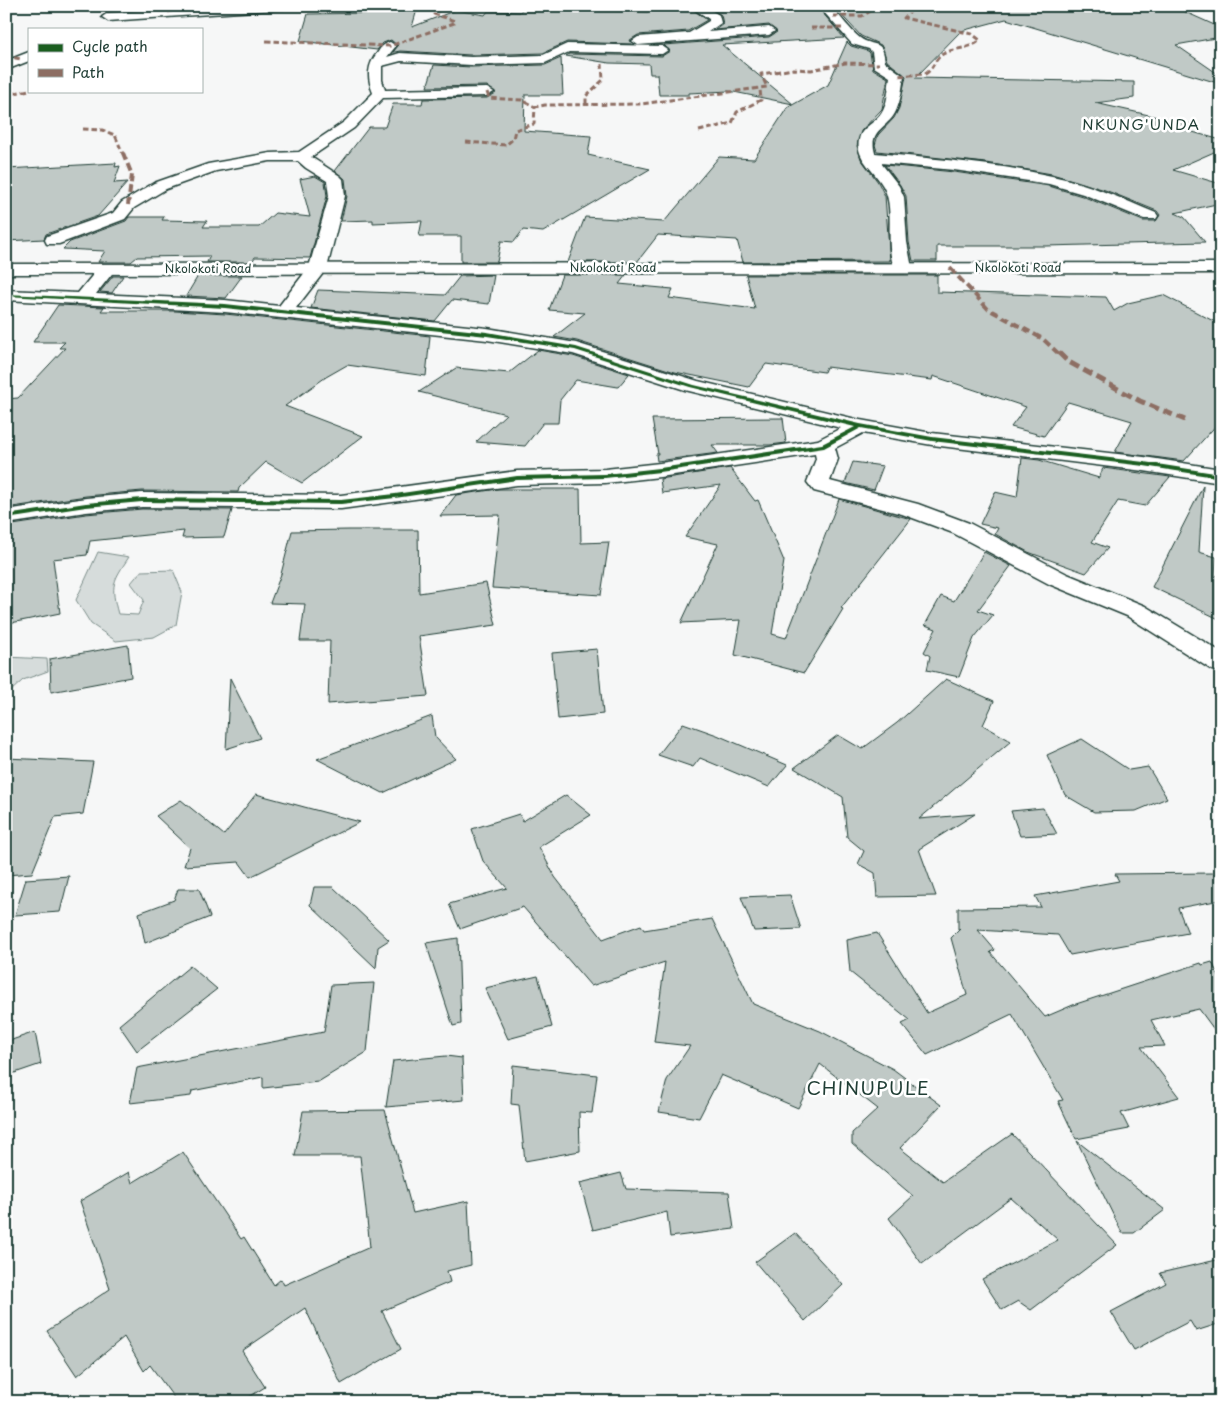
<svg xmlns="http://www.w3.org/2000/svg" width="1227" height="1408" font-family="'Playpen Sans',sans-serif">
<style>
.green{fill:#d6dcdb;stroke:#7a8c88}
.building{fill:#c0c9c6;stroke:#1f3d34}
.lines{fill:none;stroke-linecap:round;stroke-linejoin:round}
.minor-casing{stroke:#1f3d34;stroke-width:3}
.major-casing{stroke:#1f3d34;stroke-width:3}
.minor{fill:#fff;fill-rule:evenodd}
.major{fill:#fff;fill-rule:evenodd}
.quiet-far2{stroke:#8d6e63;stroke-width:3;stroke-dasharray:5.5 3;stroke-linecap:butt}
.quiet-far1{stroke:#8d6e63;stroke-width:4;stroke-dasharray:8 4;stroke-linecap:butt}
.quiet{stroke:#8d6e63;stroke-width:5;stroke-dasharray:10 5;stroke-linecap:butt}
.cycleway-casing{stroke:#fff;stroke-width:3}
.cycleway{fill:#1b5e20;fill-rule:evenodd}
.labels{text-anchor:middle;stroke-width:5;stroke-linejoin:round;paint-order:stroke}
.far-street-label{font-size:12px;fill:#1f3d34;stroke:#fff}
.far-quarter-label{font-size:15px;letter-spacing:1px;fill:#1f3d34;stroke:#fff}
.near-neighbourhood-label{font-size:19px;letter-spacing:1px;fill:#1f3d34;stroke:#fff}
</style>
<rect width="100%" height="100%" fill="#f6f7f7"/>
<filter id="ink" filterUnits="userSpaceOnUse"><feTurbulence type="fractalNoise" baseFrequency=".02" numOctaves="2"/><feDisplacementMap in="SourceGraphic" scale="10" xChannelSelector="R" yChannelSelector="G"/><feConvolveMatrix kernelMatrix="1 2 1 2 8 2 1 2 1" color-interpolation-filters="sRGB"/></filter>
<g filter="url(#ink)">
<g class="green">
<path d="M 98,552 L 129,557 C 113,581 110,585 118,614 L 138,615 L 144,600 L 131,583 L 141,571 L 173,570 L 182,592 L 176,625 L 154,637 L 116,641 L 91,624 L 76,600 Z"/>
<polygon points="6,657 47,659 48,671 23,680 11,691 6,688"/>
</g>
<g class="building">
<polygon points="378,6 418,6 412,27 456,10 485,15 488,11 520,12 523,8 648,12 649,6 688,6 707,20 688,31 638,35 630,40 632,44 567,42 543,53 471,55 400,51 395,52 393,52 398,46 391,40 383,43 377,50 300,41 308,14 374,13"/>
<polygon points="708,6 819,6 821,11 844,38 722,45 793,104 729,91 689,93 689,95 659,95 657,74 650,74 649,64 609,63 566,56 569,54 662,56 670,51 664,45 769,37 777,32 769,25 715,30 723,24 721,15"/>
<polygon points="836,6 1172,6 1221,28 1221,37 1176,45 1221,76 1221,84 1006,19 961,31 915,78 1134,82 1134,98 1095,103 1198,126 1189,131 1221,140 1221,149 1173,170 1221,184 1221,203 1175,213 1184,217 1205,242 1046,246 937,246 937,261 913,261 909,242 906,196 900,185 885,165 954,172 1049,186 1082,196 1143,221 1156,221 1160,215 1157,211 1105,190 1052,174 986,163 877,151 875,145 878,135 894,118 899,108 906,76 887,61 881,45 861,36 835,8"/>
<polygon points="847,42 851,46 868,51 870,53 873,69 888,78 882,109 861,131 857,146 861,159 878,182 885,196 890,261 743,262 737,240 658,235 637,262 568,262 585,217 664,222 719,157 754,159 787,108 828,85"/>
<polygon points="561,58 563,95 525,95 524,131 591,136 588,155 650,169 543,232 523,230 514,242 501,241 497,262 461,262 461,236 419,236 422,221 373,223 373,220 341,221 347,196 345,179 335,171 369,127 385,127 393,104 422,104 423,99 487,98 496,93 487,86 427,87 434,65 471,67 545,65"/>
<polygon points="116,163 115,167 120,166 114,183 128,182 98,216 46,234 44,239 6,241 6,169"/>
<polygon points="315,176 325,182 327,196 310,258 255,257 252,262 207,262 210,256 137,257 131,262 98,262 105,251 63,249 70,242 126,221 129,217 164,217 162,220 207,221 203,227 259,227 275,213 310,217 300,179"/>
<polygon points="494,275 489,304 452,300 435,321 311,308 318,290 445,295 460,276"/>
<polygon points="562,275 626,275 619,284 673,289 669,298 755,309 746,275 937,275 937,292 1106,297 1114,311 1128,303 1163,295 1221,325 1221,420 1184,461 1115,452 1132,421 1068,402 1044,436 1011,427 1026,407 933,376 932,380 826,367 824,372 766,364 749,387 675,372 577,341 554,337 585,313 549,310"/>
<polygon points="113,276 123,276 112,293 100,292"/>
<polygon points="198,276 242,276 226,298 186,296"/>
<polygon points="58,305 104,307 101,311 175,311 225,314 430,336 426,376 347,365 326,377 285,406 363,436 302,483 266,462 239,488 238,492 142,491 86,496 6,508 6,399 18,398 65,348 59,348 65,342 33,342"/>
<polygon points="538,350 573,356 629,374 618,387 576,380 560,400 558,423 543,423 525,446 476,442 506,414 419,392 456,368 509,373"/>
<polygon points="783,418 786,443 770,445 712,445 718,453 657,461 656,454 658,454 652,419"/>
<polygon points="1022,458 1039,460 1099,478 1103,468 1170,477 1145,506 1118,501 1092,542 1108,548 1086,573 1028,552 995,534 998,528 980,524 995,492 1017,497"/>
<polygon points="853,462 883,466 874,490 845,483"/>
<polygon points="730,468 755,501 758,500 784,561 772,634 786,638 839,499 911,519 841,608 843,609 804,673 735,655 741,620 681,623 718,544 685,537 721,485 662,493 660,479"/>
<polygon points="1203,486 1199,552 1216,557 1215,577 1221,572 1221,620 1152,587"/>
<polygon points="498,489 580,489 581,543 609,542 601,595 492,588 500,515 440,516 456,495"/>
<polygon points="142,509 232,510 224,537 182,538 184,531 90,541 87,555 53,559 60,613 6,624 6,526 86,514"/>
<polygon points="349,530 418,530 419,593 486,583 496,625 419,636 428,696 328,704 330,641 300,641 305,604 270,603 281,574 292,531"/>
<polygon points="984,552 1011,566 978,610 993,615 974,638 959,677 927,670 930,656 924,652 936,629 925,625 941,596 954,601"/>
<polygon points="128,645 131,677 51,692 50,659"/>
<polygon points="597,649 603,714 558,719 552,653"/>
<polygon points="230,678 260,738 226,749"/>
<polygon points="946,679 994,701 983,725 1011,741 919,819 975,814 919,849 936,896 877,897 875,873 858,864 864,851 847,837 843,797 794,768 838,735 862,749 897,723"/>
<polygon points="432,716 435,737 456,759 383,793 317,759"/>
<polygon points="683,723 717,735 787,765 769,787 700,758 693,767 658,755"/>
<polygon points="1082,739 1129,770 1148,767 1167,798 1136,811 1094,812 1065,795 1047,755"/>
<polygon points="6,758 93,762 83,814 55,817 32,873 6,875"/>
<polygon points="256,794 360,822 250,877 239,862 184,866 190,848 156,816 181,800 224,835"/>
<polygon points="566,795 591,815 539,847 555,877 603,939 641,925 644,930 712,919 753,1004 820,1031 893,1069 941,1105 900,1148 943,1182 1012,1134 1117,1245 1031,1310 1018,1301 1002,1310 982,1279 1058,1240 1011,1198 922,1264 889,1218 913,1196 852,1144 852,1133 878,1109 820,1064 798,1108 721,1075 699,1118 659,1112 667,1080 690,1046 654,1042 665,962 591,986 523,907 460,929 449,904 507,888 483,861 472,829 519,814 523,821"/>
<polygon points="1043,808 1057,834 1020,836 1011,811"/>
<polygon points="1213,873 1221,882 1221,900 1178,908 1188,933 1070,955 1058,935 978,930 995,950 990,952 1045,1017 1073,1005 1201,963 1202,965 1212,962 1221,981 1221,1039 1199,1009 1151,1020 1165,1046 1141,1047 1179,1097 1121,1113 1129,1129 1076,1139 1058,1101 1063,1100 1012,1014 927,1055 902,1024 910,1020 850,972 847,940 877,933 927,1013 967,995 951,938 960,929 958,929 958,908 1041,907 1035,896 1119,881 1115,874"/>
<polygon points="69,876 60,912 15,915 26,879"/>
<polygon points="314,887 333,887 389,940 378,947 376,968 310,905"/>
<polygon points="178,889 199,889 210,917 145,943 139,913 174,900"/>
<polygon points="790,895 801,929 754,931 741,897"/>
<polygon points="458,938 461,1024 453,1026 426,943"/>
<polygon points="190,966 217,989 137,1051 119,1025"/>
<polygon points="538,976 552,1027 508,1039 485,988"/>
<polygon points="374,983 367,1052 318,1082 263,1088 263,1077 192,1091 191,1096 130,1103 137,1068 324,1032 331,985"/>
<polygon points="35,1032 41,1064 6,1076 6,1042"/>
<polygon points="446,1056 462,1058 464,1100 386,1107 393,1061"/>
<polygon points="513,1065 597,1075 592,1113 579,1112 580,1151 525,1161 519,1105 511,1104"/>
<polygon points="385,1110 413,1213 468,1201 471,1265 447,1271 450,1282 382,1311 401,1349 341,1384 305,1308 242,1351 265,1387 241,1402 177,1402 150,1365 144,1371 124,1337 77,1376 47,1331 110,1289 80,1201 129,1172 132,1183 183,1152 241,1239 244,1237 274,1285 281,1279 284,1285 370,1247 360,1156 295,1156 303,1111"/>
<polygon points="1077,1141 1165,1210 1134,1233 1122,1233"/>
<polygon points="621,1173 626,1189 729,1192 734,1229 670,1237 667,1212 593,1230 580,1183"/>
<polygon points="795,1233 843,1285 805,1321 755,1262"/>
<polygon points="1221,1259 1221,1323 1196,1331 1190,1321 1134,1350 1111,1312 1166,1283 1160,1273"/>
</g>
<g class="lines">
<g class="minor-casing">
<g id="minor">
<polygon points="224,6 290,6 284,9 108,21 102,17 108,13"/>
<polygon points="690,6 704,6 719,15 721,23 708,32 769,27 775,31 769,35 638,45 632,41 638,37 689,33 709,21 709,19"/>
<path d="M 821,6 L 834,6 L 832,8 C 841,17 850,30 860,38 C 874,48 883,38 885,62 L 904,76 C 902,88 901,100 896,111 C 888,129 868,129 875,153 C 934,159 994,163 1052,176 C 1088,183 1122,199 1156,213 L 1158,216 L 1156,219 L 1144,219 L 1083,194 L 1049,184 L 954,170 L 881,163 L 899,186 L 904,197 L 907,242 L 912,268 L 909,272 L 903,273 L 897,272 C 882,250 897,210 883,186 C 875,171 855,158 859,140 C 861,127 874,124 881,114 C 888,104 888,89 890,77 L 874,67 L 872,52 L 869,49 L 852,44 L 822,10 Z"/>
<path d="M 390,42 L 396,46 L 387,57 L 400,53 L 471,57 L 543,55 L 567,44 L 662,46 L 668,50 L 662,54 L 569,52 L 545,63 L 471,65 L 401,61 L 382,66 L 382,80 L 385,90 L 487,88 L 494,92 L 487,96 L 383,98 L 354,128 L 311,157 L 340,176 L 343,179 L 345,196 L 327,268 L 296,308 L 487,328 L 576,343 L 698,381 L 860,420 L 932,433 L 1144,457 L 1221,469 L 1221,483 L 1144,471 L 932,445 L 863,433 L 835,448 L 838,459 L 830,481 L 918,504 L 969,523 L 1067,574 L 1145,606 L 1221,652 L 1221,672 L 1212,670 L 1127,616 L 1049,584 L 953,533 L 902,514 L 814,491 L 807,482 L 816,459 L 815,454 L 660,477 L 605,483 L 517,485 L 341,509 L 142,507 L 86,512 L 6,524 L 6,510 L 86,498 L 142,493 L 341,495 L 517,471 L 605,469 L 660,463 L 818,440 L 841,428 L 685,390 L 573,354 L 487,340 L 225,312 L 6,300 L 6,290 L 78,293 L 100,266 L 106,265 L 112,266 L 115,270 L 96,294 L 225,300 L 279,306 L 309,267 L 329,196 L 327,181 L 306,168 L 298,161 L 270,161 L 216,171 L 166,189 L 134,208 L 125,219 L 59,244 L 47,244 L 45,240 L 47,236 L 113,213 L 122,202 L 154,183 L 208,164 L 270,153 L 299,152 L 344,122 L 373,93 C 367,77 367,65 378,52 C 381,47 384,44 390,42 Z"/>
<polygon points="29,52 29,61 6,70 6,61"/>
</g>
</g>
<g class="major-casing">
<polygon id="major" points="1221,263 1221,273 6,274 6,264"/>
</g>
<use href="#minor" class="minor"/>
<use href="#major" class="major"/>
<g class="quiet-far2">
<polyline points="168,12 188,6"/>
<path d="M 833,16 L 862,16 L 876,8 L 910,12 L 904,18 L 972,34 L 980,40 C 970,50 955,47 943,54 C 935,58 933,70 925,74 L 897,76"/>
<polyline points="811,28 845,28"/>
<polyline points="266,41 390,46 454,23 455,21 434,14 445,6"/>
<polyline points="6,56 21,59"/>
<polyline points="487,92 489,98 522,100 535,107"/>
<polyline points="6,95 29,90"/>
<polyline points="586,104 586,96 603,80 602,64"/>
<polyline points="83,129 102,130 115,135 123,154"/>
<polyline points="699,131 732,123 737,112 761,100 760,89"/>
<polyline points="466,142 506,145 513,139 515,130 534,124 535,107 545,105 641,104 767,87 761,74 794,69 811,70 845,63 879,64"/>
</g>
<g class="quiet-far1">
<polyline points="123,153 132,175 128,205"/>
<polyline points="950,268 988,309 1043,339 1060,355"/>
</g>
<polyline class="quiet" points="1059,353 1067,361 1140,401 1185,420"/>
<g class="cycleway-casing">
<polygon id="cycleway" points="6,294 225,304 487,332 576,347 694,385 860,424 932,437 1144,462 1221,474 1221,478 1144,466 932,441 861,428 824,448 660,472 605,478 517,480 395,498 341,504 142,502 86,507 6,519 6,515 86,503 142,498 341,500 395,494 517,476 605,474 660,468 822,444 855,427 690,387 575,350 487,336 225,308 6,296"/>
</g>
<use href="#cycleway" class="cycleway"/>
</g>
</g>
<g class="labels">
<g class="far-street-label">
<text x="613" y="272">Nkolokoti Road</text>
<text x="1018" y="272">Nkolokoti Road</text>
<text x="208" y="273">Nkolokoti Road</text>
</g>
<g class="far-quarter-label">
<text x="1141" y="130">NKUNG'UNDA</text>
</g>
<g class="near-neighbourhood-label">
<text x="868" y="1095">CHINUPULE</text>
</g>
</g>
<rect width="1227" height="1408" fill="none" stroke="#fff" stroke-width="25"/>
<rect x="12" y="12" width="1202" height="1383" fill="none" stroke="#1f3d34" stroke-width="2" filter="url(#ink)"/>
<rect x="28" y="28" width="175" height="65" fill="#ffffff" stroke="#a5b1ae"/>
<rect x="38" y="44" width="25" height="8" fill="#1b5e20" stroke="#a5b1ae"/>
<text x="72" y="52" font-size="15" fill="#1f3d34">Cycle path</text>
<rect x="38" y="69" width="25" height="8" fill="#8d6e63" stroke="#a5b1ae"/>
<text x="72" y="78" font-size="15" fill="#1f3d34">Path</text>
</svg>
